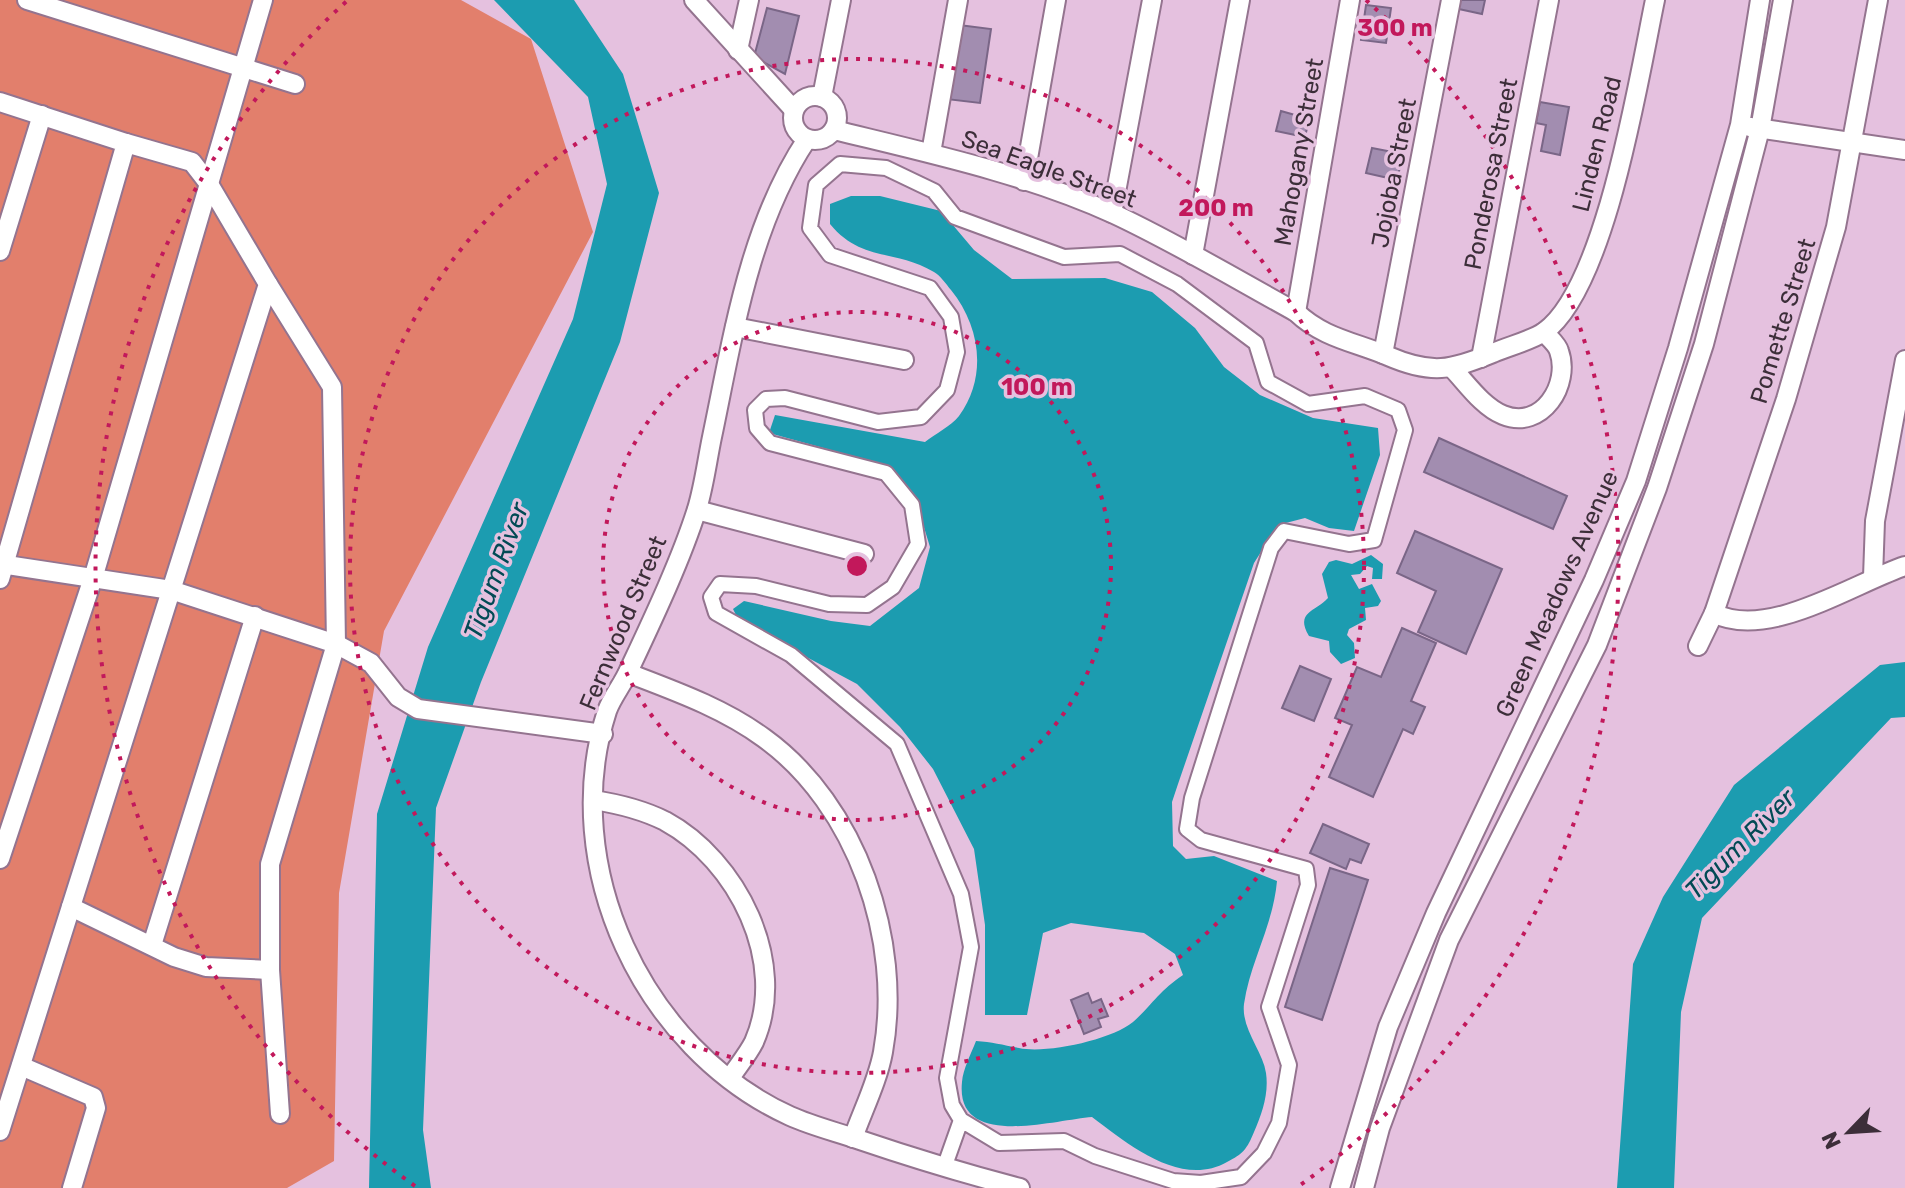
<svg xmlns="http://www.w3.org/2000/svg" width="1905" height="1188" font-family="Rubik,sans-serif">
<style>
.green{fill:#e27f6c}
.water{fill:#1c9cb0}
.building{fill:#a28db0;stroke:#7a6687;stroke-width:2}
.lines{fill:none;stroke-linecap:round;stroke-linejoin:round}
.pedestrian-casing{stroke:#94748f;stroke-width:18}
.minor-casing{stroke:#94748f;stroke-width:22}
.pedestrian{stroke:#fff;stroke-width:14}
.minor{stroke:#fff;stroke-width:18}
.ring{fill:none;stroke:#c2185b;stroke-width:4;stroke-dasharray:4 8}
.labels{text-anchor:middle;stroke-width:7;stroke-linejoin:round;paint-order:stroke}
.street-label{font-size:24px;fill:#3c2e39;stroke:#e5c1df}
.water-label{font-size:26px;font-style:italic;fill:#024a55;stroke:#e5c1df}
.centre{fill:#c2185b;stroke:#e5c1df;stroke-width:4}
.ring-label{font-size:24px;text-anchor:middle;font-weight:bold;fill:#c2185b;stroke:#e5c1df;stroke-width:7;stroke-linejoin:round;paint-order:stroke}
</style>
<rect width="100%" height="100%" fill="#e5c1df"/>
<polygon class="green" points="0,0 461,0 531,39 593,232 384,631 339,893 334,1161 287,1188 0,1188"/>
<g class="water">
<polygon points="494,0 574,0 623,74 659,193 620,342 481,682 436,808 423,1130 431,1188 369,1188 377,814 428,647 573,319 607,184 588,97"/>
<path d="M 851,196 L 880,196 L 941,211 L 974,250 L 1012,279 L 1105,278 L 1152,292 L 1195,328 L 1224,367 L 1260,395 L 1313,418 L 1378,428 L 1380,455 L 1354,531 L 1329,528 L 1305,518 L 1278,525 L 1254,563 L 1178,784 L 1172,802 L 1173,846 L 1186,859 L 1214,856 L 1277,881 C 1273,926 1250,962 1244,1004 C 1241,1029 1263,1051 1266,1073 C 1269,1094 1262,1114 1254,1132 C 1247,1149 1243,1154 1227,1162 C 1181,1188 1129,1145 1092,1117 C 1053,1120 955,1150 962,1082 C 963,1069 971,1054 976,1041 C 992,1042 1003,1045 1019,1048 C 1046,1054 1111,1040 1133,1022 C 1152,1005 1159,991 1183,975 L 1175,954 L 1144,933 L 1071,923 L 1043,933 L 1027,1015 L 985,1015 L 985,925 L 974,849 L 933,769 L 900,727 L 857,684 L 739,621 L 733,609 L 744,601 L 831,621 L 870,626 L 919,588 L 930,547 L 915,498 L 885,465 L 769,433 L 775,415 L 925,442 C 935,434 951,426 959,416 C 988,376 980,326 951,290 C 946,284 940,275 934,272 C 895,249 861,262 830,224 L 830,204 Z"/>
<path d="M 1371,555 L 1383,564 L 1382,579 L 1372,579 L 1373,568 L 1367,566 L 1360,574 L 1351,575 L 1359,589 L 1372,584 L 1381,601 L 1378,606 L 1365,608 L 1366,620 L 1349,629 L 1347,635 L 1354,643 L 1355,658 L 1341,664 L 1330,652 L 1329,641 L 1309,636 C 1295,612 1315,612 1328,598 L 1322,574 L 1329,562 L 1336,560 L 1352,564 Z"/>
<polygon points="1905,662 1905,717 1891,718 1702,918 1681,1012 1674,1188 1617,1188 1633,964 1663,897 1734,785 1880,665"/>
</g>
<g class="building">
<polygon points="1456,0 1485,0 1482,14 1454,8"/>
<polygon points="1366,5 1391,8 1386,43 1361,40"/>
<polygon points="767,8 799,16 785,74 754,57"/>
<polygon points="959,25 991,29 980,103 946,99"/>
<polygon points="1540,102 1569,107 1560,155 1541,151 1546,125 1536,123"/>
<polygon points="1281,111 1309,119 1305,137 1276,131"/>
<polygon points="1372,148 1403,154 1397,180 1366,173"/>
<polygon points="1439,438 1567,496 1553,529 1424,472"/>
<polygon points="1415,531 1502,569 1466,654 1418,632 1436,591 1397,573"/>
<polygon points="1402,628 1436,643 1411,701 1425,707 1413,734 1403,729 1373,797 1329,777 1352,725 1335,718 1357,667 1381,677"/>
<polygon points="1300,666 1331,679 1314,721 1282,708"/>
<polygon points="1323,824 1369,844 1361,863 1350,859 1346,869 1310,853"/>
<polygon points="1330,868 1368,880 1322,1020 1285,1007"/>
<polygon points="1088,993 1092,1003 1101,999 1108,1016 1098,1019 1101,1027 1084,1034 1071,1000"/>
</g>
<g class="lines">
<g class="pedestrian-casing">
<polyline id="pedestrian" points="944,1168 961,1120 952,1105 947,1078 971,947 961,894 897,744 791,655 716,613 711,597 720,584 756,586 829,604 867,605 893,587 918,544 912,505 886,473 770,443 757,428 755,410 766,399 785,398 878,422 921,417 947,390 957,352 951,317 930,288 830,255 810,228 816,185 840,164 886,168 934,191 955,217 1064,257 1120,254 1177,284 1256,343 1268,382 1308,404 1365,396 1398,410 1405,430 1374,540 1349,544 1284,531 1271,548 1192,798 1187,829 1201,840 1306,869 1308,885 1269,1007 1289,1065 1279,1123 1264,1153 1241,1177 1201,1183 1173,1181 1095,1156 1064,1141 999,1143 961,1120"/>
</g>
<g class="minor-casing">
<g id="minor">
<polyline points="27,0 295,84"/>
<polyline points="694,0 794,110"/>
<polyline points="738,50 749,0"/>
<circle cx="815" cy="118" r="22"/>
<polyline points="822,97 841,0"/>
<polyline points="0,102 126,143 0,579"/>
<polyline points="1750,127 1905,150"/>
<path d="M 834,130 C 928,153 1026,174 1114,214 C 1176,243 1236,279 1296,312 C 1323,338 1355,342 1388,356 C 1432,375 1451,370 1493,353 C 1509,346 1530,341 1544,332 C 1606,288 1639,76 1655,0"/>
<path d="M 807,139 C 749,226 733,337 712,437 C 707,461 704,486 697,509 C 681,560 652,621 629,670 C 623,684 612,697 607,711 C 557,866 643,1049 790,1116 C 812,1126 837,1132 860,1140 C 913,1158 966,1174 1020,1188"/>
<polyline points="931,153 958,0"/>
<polyline points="1024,181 1056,0"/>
<polyline points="1112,213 1152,0"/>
<polyline points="0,251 42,115"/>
<polyline points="1193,255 1240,0"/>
<polyline points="268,284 332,387 336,644 270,864 270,970 280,1114"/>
<polyline points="1296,312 1350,0"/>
<polyline points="735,327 904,360"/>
<polyline points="1383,354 1451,0"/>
<polyline points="1481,358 1549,0"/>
<path d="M 1453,369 C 1467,384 1483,407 1503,415 C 1542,431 1571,384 1559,351 C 1557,344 1549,338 1544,332"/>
<polyline points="697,510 864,554"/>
<polyline points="0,564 171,590 336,644 371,663 398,697 418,709 603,734"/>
<polyline points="1873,577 1875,521 1905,360"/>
<path d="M 1714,613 C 1767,641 1852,584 1905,566"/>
<polyline points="1698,646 1714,613 1786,399 1836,227 1878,0"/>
<path d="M 628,673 C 675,691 723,708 764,738 C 857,805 903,941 883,1052 C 878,1080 863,1110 853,1138"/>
<path d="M 594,800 C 619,804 643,810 665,821 C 737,860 789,962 754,1042 C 748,1054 738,1066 730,1078"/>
<polyline points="0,859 94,575 263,0"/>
<polyline points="71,907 174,957 206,967 270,970"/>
<polyline points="152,945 255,616"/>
<polyline points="21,1066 93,1097 96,1108 72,1188"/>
<polyline points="0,1131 268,284 209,184 192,162 126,143"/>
<polyline points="1340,1188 1388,1027 1436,913 1594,580 1636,481 1678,348 1740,125 1760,0"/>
<polyline points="1364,1188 1380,1128 1449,940 1597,645 1657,488 1704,344 1760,129 1783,0"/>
</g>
</g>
<use href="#pedestrian" class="pedestrian"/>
<use href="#minor" class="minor"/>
</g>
<g class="ring">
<circle cx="857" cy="566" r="254"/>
<circle cx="857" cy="566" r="507"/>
<path d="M415 1186A761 761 0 0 1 348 0M1366 0A761 761 0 0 1 1299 1186"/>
</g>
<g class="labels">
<g class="street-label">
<text transform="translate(1597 144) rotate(-76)" y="8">Linden Road</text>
<text transform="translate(1299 152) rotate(-80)" y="8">Mahogany Street</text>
<text transform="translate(1049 169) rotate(20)" y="8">Sea Eagle Street</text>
<text transform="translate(1394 173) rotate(-79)" y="8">Jojoba Street</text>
<text transform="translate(1491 174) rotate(-79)" y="8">Ponderosa Street</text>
<text transform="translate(1783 321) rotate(-73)" y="8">Pomette Street</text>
<text transform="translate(1557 594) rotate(-66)" y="8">Green Meadows Avenue</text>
<text transform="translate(623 623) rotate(-67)" y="8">Fernwood Street</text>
</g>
<g class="water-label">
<text transform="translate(496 571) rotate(-70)" y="9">Tigum River</text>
<text transform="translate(1740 844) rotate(-45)" y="9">Tigum River</text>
</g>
</g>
<circle cx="857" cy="566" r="12" class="centre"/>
<g class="ring-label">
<text x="1395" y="36">300 m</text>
<text x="1216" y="216">200 m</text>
<text x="1037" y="395">100 m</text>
</g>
<g transform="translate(1849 1132) rotate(245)" stroke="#e5c1df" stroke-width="6" paint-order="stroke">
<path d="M0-6L14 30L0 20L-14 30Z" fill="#3c2e39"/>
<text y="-12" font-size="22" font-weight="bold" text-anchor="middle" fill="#3c2e39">N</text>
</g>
</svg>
